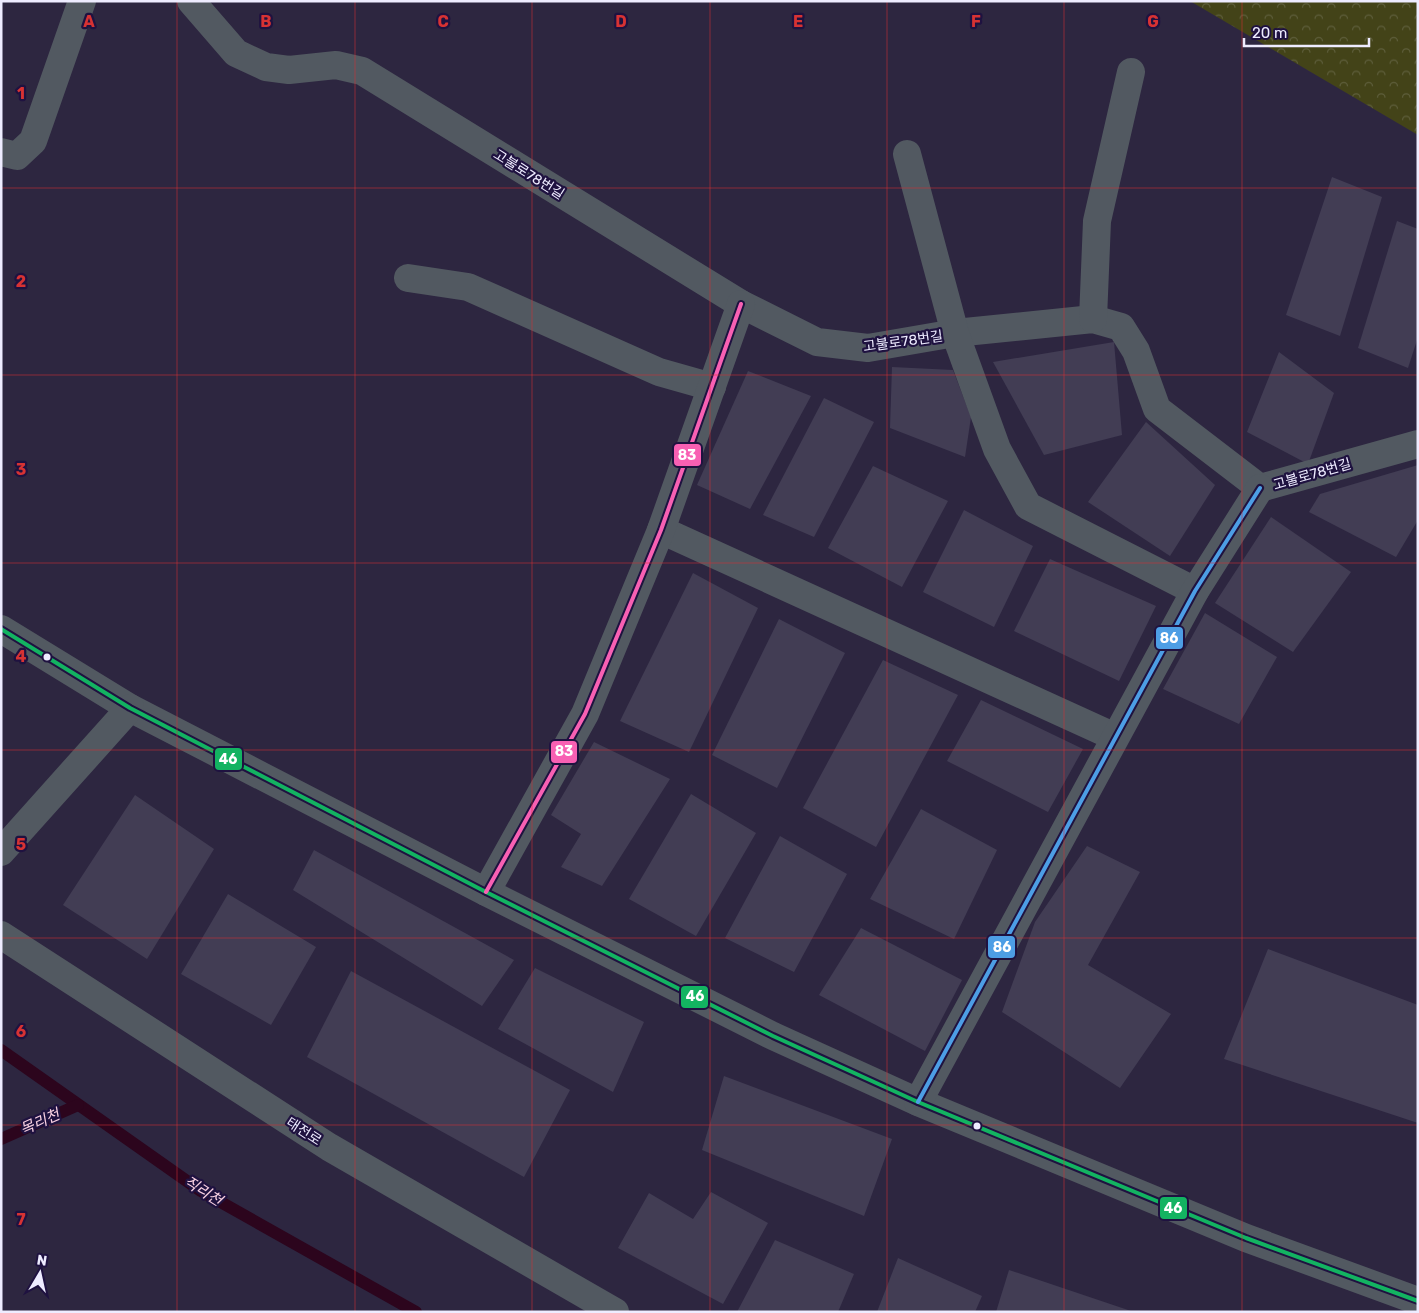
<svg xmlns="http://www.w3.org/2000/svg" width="1419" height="1313" font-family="Rubik,'Noto Sans KR',sans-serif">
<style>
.forest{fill:url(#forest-crowns)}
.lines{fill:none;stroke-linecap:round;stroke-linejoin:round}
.stream{stroke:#2c051d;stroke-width:12}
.building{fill:#423d54}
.minor{stroke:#525961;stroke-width:28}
.bus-1-casing{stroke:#1f1240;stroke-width:8}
.bus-2-casing{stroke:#1f1240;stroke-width:8}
.bus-3-casing{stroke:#1f1240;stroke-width:8}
.bus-1{stroke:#13b361;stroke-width:4}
.bus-2{stroke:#f860b3;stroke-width:4}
.bus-3{stroke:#4d9ee5;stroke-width:4}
.grid{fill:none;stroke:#d73233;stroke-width:1;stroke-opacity:0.55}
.bus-dot{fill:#eeecff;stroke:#1f1240;stroke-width:2}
.labels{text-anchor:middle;stroke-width:4.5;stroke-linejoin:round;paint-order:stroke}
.street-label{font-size:14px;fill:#eeecff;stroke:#1f1240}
.water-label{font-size:15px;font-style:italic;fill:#f9d1e2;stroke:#1f1240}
.grid-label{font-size:16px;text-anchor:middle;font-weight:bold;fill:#d73233;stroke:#1f1240;stroke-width:4.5;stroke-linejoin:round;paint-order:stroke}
.line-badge{stroke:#1f1240;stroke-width:2}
.badge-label{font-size:14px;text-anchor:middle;font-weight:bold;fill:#fff}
</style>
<defs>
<pattern id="forest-crowns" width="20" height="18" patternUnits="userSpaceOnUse" patternTransform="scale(1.25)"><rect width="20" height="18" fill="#434318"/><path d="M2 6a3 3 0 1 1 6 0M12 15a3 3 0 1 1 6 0" fill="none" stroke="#5e5e3b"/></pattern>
</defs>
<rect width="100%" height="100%" fill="#2d2640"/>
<polygon class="forest" points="1190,1 1418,1 1418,135"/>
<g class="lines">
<g class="stream">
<polyline points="1,1050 201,1191 416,1312"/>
<polyline points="1,1139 78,1105"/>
</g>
</g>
<g class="building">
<polygon points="1332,177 1382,197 1340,336 1286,315"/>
<polygon points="1397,221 1418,229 1418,337 1408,368 1358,348"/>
<polygon points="1114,342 1122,435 1044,455 993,362"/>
<polygon points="1279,352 1334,393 1308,464 1247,432"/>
<polygon points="892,367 953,370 971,417 965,457 890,428"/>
<polygon points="748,371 811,396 750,509 697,485"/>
<polygon points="824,398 874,422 814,537 763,515"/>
<polygon points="1146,422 1215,485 1170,556 1088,502"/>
<polygon points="1418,465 1418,520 1396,557 1309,512 1320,494"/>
<polygon points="873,466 948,501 902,587 828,548"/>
<polygon points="964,510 1033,546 994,627 923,592"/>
<polygon points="1271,517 1351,572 1293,652 1215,603"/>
<polygon points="1050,559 1156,606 1119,681 1014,631"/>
<polygon points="693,573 758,608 689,752 620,721"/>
<polygon points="1205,613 1277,657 1239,724 1163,689"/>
<polygon points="779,619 845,653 777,788 712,755"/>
<polygon points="883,660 958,695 876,847 803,808"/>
<polygon points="981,700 1083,749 1048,812 947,761"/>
<polygon points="594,742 670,779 602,886 561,867 581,834 551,815"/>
<polygon points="691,794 756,833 696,936 629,899"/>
<polygon points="135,795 214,849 147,959 63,905"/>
<polygon points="921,809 997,850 954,939 870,899"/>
<polygon points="780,836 847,874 794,972 725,938"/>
<polygon points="1087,846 1140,872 1088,965 1171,1014 1120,1088 1002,1012 1035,922"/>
<polygon points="314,850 514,960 482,1006 293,890"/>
<polygon points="228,894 316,947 271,1025 181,974"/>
<polygon points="861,928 962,980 925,1051 819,995"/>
<polygon points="1268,949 1418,1005 1418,1123 1224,1059"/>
<polygon points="535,968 644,1022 613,1092 498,1029"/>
<polygon points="351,971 570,1090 524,1177 307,1057"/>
<polygon points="724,1076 892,1139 864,1216 702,1150"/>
<polygon points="711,1192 768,1223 723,1304 618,1248 649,1193 693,1219"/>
<polygon points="775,1240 854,1274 838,1312 737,1312"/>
<polygon points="898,1258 982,1296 975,1312 877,1312"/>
<polygon points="1009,1270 1131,1311 1130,1312 996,1312"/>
</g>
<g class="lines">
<g class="minor">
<polyline points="191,1 236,53 266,67 289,70 336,65 362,71 741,304 817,342 868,348 955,333 1093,319 1121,327 1136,351 1157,409 1260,488 1418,444"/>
<polyline points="1,152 17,156 33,141 82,1"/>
<polyline points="907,154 955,333 997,449 1028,506 1195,591"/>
<polyline points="408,278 468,287 659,372 712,387"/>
<polyline points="1093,319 1097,221 1131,72"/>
<polyline points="661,530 1115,737"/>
<polyline points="1,629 130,708 486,892 773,1036 918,1102 1246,1238 1418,1301"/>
<polyline points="1,852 130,708"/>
<polyline points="486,892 585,714 661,530 741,304"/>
<polyline points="1,935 329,1147 615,1312"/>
<polyline points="918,1102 1195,591 1260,488"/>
</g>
<g class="bus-1-casing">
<polyline id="bus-1" points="1,629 130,708 486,892 773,1036 918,1102 1246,1238 1418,1301"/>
</g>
<g class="bus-2-casing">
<polyline id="bus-2" points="486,892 585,714 661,530 741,304"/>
</g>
<g class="bus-3-casing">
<polyline id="bus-3" points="918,1102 1195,591 1260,488"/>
</g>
<use href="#bus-1" class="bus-1"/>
<use href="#bus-2" class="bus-2"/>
<use href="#bus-3" class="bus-3"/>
</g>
<path class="grid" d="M 177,1 L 177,1312M 355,1 L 355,1312M 532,1 L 532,1312M 710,1 L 710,1312M 887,1 L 887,1312M 1064,1 L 1064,1312M 1242,1 L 1242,1312M 1,188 L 1418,188M 1,375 L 1418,375M 1,563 L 1418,563M 1,750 L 1418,750M 1,938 L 1418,938M 1,1125 L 1418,1125"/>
<g class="bus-dot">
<circle cx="47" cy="657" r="4.5"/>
<circle cx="977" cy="1126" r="4.5"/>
</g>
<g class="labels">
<g class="street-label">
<text transform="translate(529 174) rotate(32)" y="5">고불로78번길</text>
<text transform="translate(903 341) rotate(-8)" y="5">고불로78번길</text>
<text transform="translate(1312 474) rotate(-16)" y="5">고불로78번길</text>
<text transform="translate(304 1131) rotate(33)" y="5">태전로</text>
</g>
<g class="water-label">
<text transform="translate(40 1122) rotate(-24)" y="5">목리천</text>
<text transform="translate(203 1191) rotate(32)" y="5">직리천</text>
</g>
</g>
<g class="grid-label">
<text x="89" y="27">A</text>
<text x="266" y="27">B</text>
<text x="443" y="27">C</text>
<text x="621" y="27">D</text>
<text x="798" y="27">E</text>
<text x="976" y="27">F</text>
<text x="1153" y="27">G</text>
<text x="21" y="99">1</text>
<text x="21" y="287">2</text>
<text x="21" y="475">3</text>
<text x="21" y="662">4</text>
<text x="21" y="850">5</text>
<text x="21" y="1037">6</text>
<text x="21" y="1225">7</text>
</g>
<g class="line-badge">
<rect x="673" y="443" width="29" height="24" rx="5" fill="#f860b3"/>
<rect x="1155" y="626" width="29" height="24" rx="5" fill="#4d9ee5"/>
<rect x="550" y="740" width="28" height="24" rx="5" fill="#f860b3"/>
<rect x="214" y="747" width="29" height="24" rx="5" fill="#13b361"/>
<rect x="987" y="935" width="29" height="24" rx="5" fill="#4d9ee5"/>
<rect x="680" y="985" width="29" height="24" rx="5" fill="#13b361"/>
<rect x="1159" y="1196" width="29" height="24" rx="5" fill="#13b361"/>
</g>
<g class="badge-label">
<text x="687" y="460">83</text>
<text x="1169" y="643">86</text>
<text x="564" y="756">83</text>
<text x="228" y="764">46</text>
<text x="1002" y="952">86</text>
<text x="695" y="1001">46</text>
<text x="1173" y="1213">46</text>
</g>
<rect width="1419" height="1313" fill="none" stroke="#eeecff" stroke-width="5"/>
<g transform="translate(40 1273) rotate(9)" stroke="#1f1240" stroke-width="4" paint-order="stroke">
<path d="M0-4L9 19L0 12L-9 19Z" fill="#eeecff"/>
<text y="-8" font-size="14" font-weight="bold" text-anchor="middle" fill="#eeecff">N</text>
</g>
<path d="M1244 38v8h125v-8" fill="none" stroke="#eeecff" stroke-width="2.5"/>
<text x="1252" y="38" font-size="15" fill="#eeecff" stroke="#1f1240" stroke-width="4" paint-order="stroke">20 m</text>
</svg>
